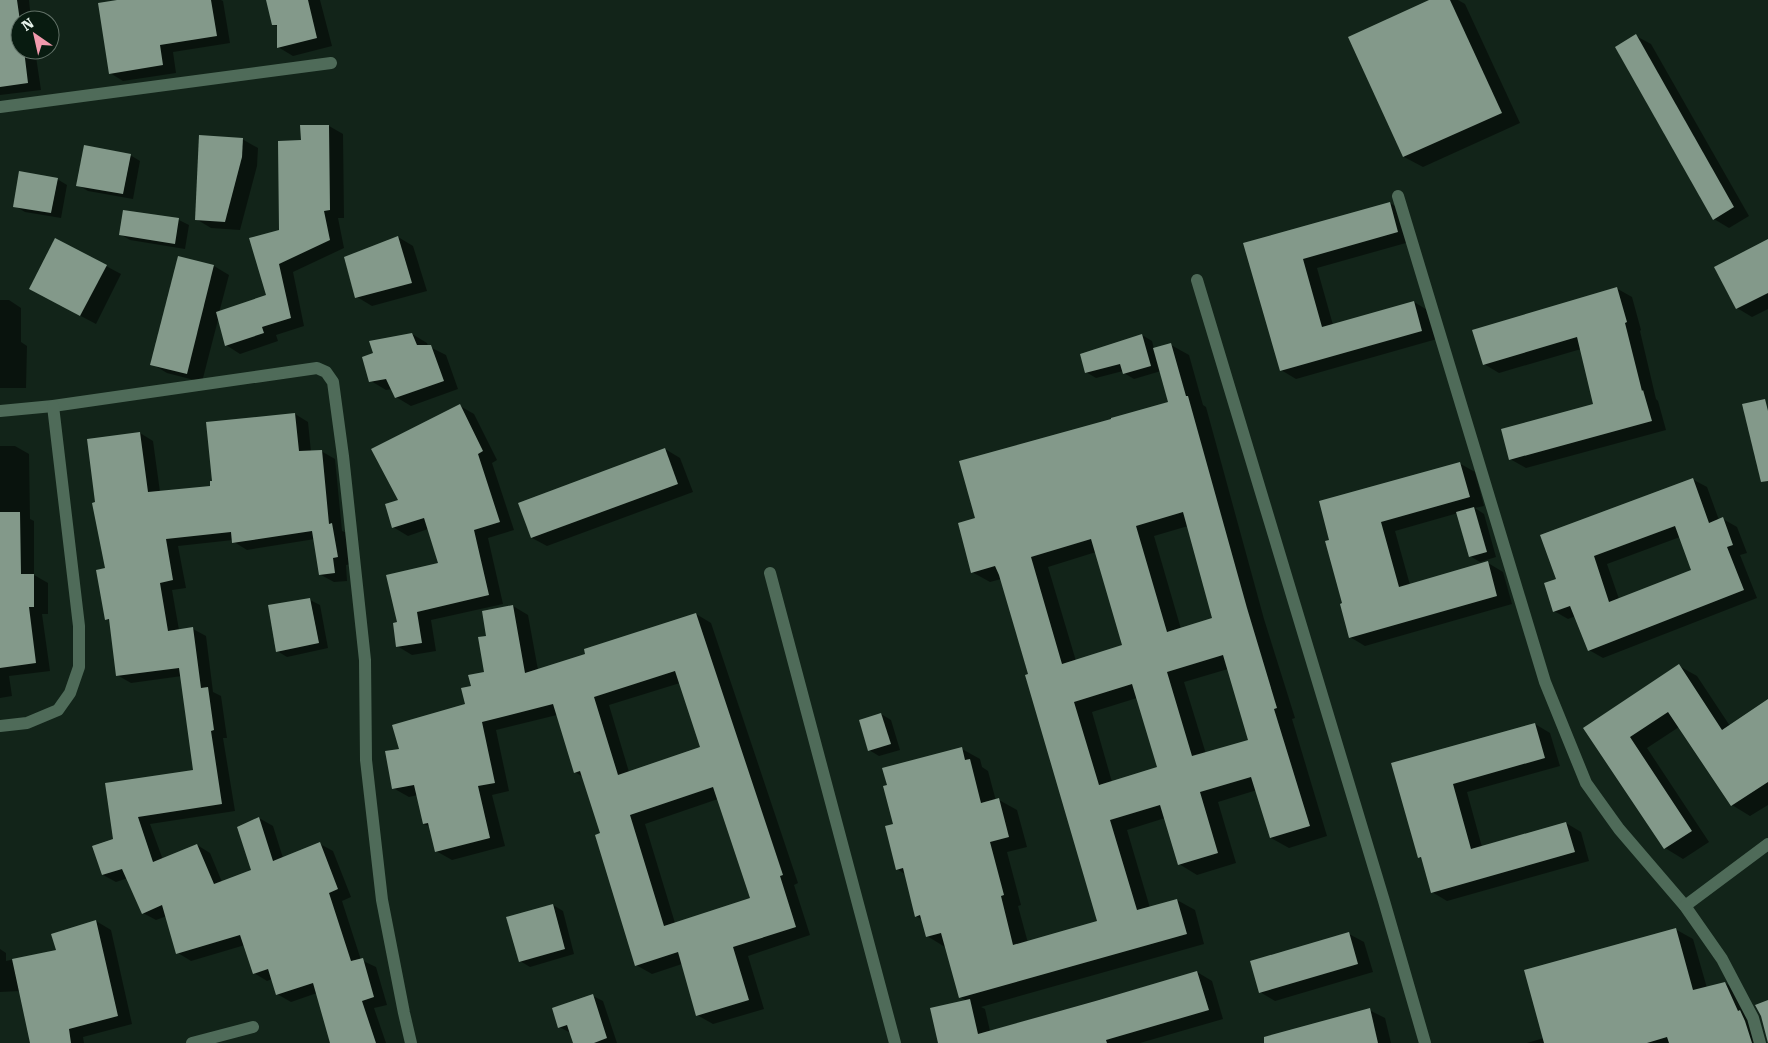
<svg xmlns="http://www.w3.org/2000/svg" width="1768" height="1043" font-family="'Roboto Serif',serif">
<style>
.shadow{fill:#0007;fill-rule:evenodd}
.building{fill:#83998a;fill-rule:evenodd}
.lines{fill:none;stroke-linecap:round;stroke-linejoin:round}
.lane{stroke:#4f6b59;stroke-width:12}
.street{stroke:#4f6b59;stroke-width:12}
</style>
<rect width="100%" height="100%" fill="#122419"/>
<g class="shadow">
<polygon points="0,0 29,0 31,20 20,20 20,50 35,50 41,90 0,95"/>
<polygon points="125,0 221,0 223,1 230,43 173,52 176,73 123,81 110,73"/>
<polygon points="267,0 320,0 332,46 293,56 278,47 278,27 273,24"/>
<polygon points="1432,0 1458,0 1465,4 1520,123 1423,167 1404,157"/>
<polygon points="1636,36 1651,44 1749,216 1729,228 1714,219"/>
<polygon points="329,126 343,134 344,218 338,218 344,248 293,272 304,326 276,335 278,341 240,354 226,345 219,316 202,382 167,373 152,364 179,257 214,266 229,275 219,313 268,296 280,231 302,142"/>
<polygon points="242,139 258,148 257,166 240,230 211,228 196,219"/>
<polygon points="130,155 140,161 133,199 88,191 78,185"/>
<polygon points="57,179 67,185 61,218 25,212 15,206"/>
<polygon points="1390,203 1405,212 1413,241 1317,268 1333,325 1414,302 1429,311 1437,339 1296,379 1281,370 1245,244"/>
<polygon points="124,211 179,220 189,225 185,249 130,240 120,234"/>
<polygon points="398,237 413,246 427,291 372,306 357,297"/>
<polygon points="1768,241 1768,309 1752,317 1737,308"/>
<polygon points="106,266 121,274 96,324 45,297"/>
<polygon points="1616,288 1632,297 1641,330 1640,331 1656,399 1658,401 1666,430 1526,468 1510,459 1594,405 1581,349 1499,373 1484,364"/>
<polygon points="0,300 9,300 21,308 21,342 27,346 26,388 0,388"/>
<polygon points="412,334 427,343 428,346 446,355 458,389 411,406 396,397 392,389 386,390 371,381 375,353"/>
<path d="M 1142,335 L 1152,341 L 1154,349 L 1171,345 L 1189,355 L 1203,405 L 1206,407 L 1264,619 L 1295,718 L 1292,719 L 1327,836 L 1289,848 L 1271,838 L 1257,790 L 1218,802 L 1236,863 L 1197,875 L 1179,864 L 1165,818 L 1127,830 L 1150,908 L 1177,900 L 1195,910 L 1204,944 L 981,1007 L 985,1009 L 990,1031 L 1197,972 L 1212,981 L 1223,1019 L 1140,1043 L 940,1043 L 967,1001 L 960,997 L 945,947 L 927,936 L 923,920 L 916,916 L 905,874 L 897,869 L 895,825 L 962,749 L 980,759 L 982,767 L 988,771 L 996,801 L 999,800 L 1017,810 L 1027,847 L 1007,852 L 1021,905 L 1018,906 L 1028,943 L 1099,922 L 1001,579 L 990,582 L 972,572 L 977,519 L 1113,420 L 1169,402 L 1161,371 L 1134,379 L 1124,373 L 1123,371 L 1096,378 L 1086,372 ZM 1188,526 L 1214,619 L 1181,629 L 1154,536 ZM 1096,552 L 1124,646 L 1076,661 L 1048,567 ZM 1228,669 L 1249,741 L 1206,754 L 1184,682 ZM 1137,698 L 1158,768 L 1112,782 L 1092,712 Z"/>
<polygon points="460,406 474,414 497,460 492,463 514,530 488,538 503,604 431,620 436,651 412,655 397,646 399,623 439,564 428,529 408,536 393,527 399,501"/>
<polygon points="295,414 308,422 311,452 321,451 335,459 342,531 345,532 351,564 346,565 347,581 334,582 321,575 315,539 247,550 234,542 233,540 178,546 186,588 172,590 179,630 193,629 206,636 213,692 221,696 227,738 223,738 235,811 150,824 163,860 197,845 210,853 222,882 252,871 259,818 273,826 283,858 320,844 333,851 351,897 342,901 361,960 376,967 387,1005 374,1008 386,1043 332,1043 317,993 291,1002 277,994 272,979 267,981 254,973 245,945 191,961 178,953 167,916 156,920 143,913 128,878 116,882 103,875 115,839 106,784 195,771 182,676 131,683 117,675 110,621 106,619 106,569 96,503 140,433 153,441 160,492 212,488"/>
<polygon points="0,446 15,446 29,454 30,519 34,521 34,575 48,583 48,614 42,614 50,671 9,676 12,696 0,698"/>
<polygon points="665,449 680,458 693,492 547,546 532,538"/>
<polygon points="1459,463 1475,472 1484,506 1475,508 1484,514 1496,557 1480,562 1470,556 1458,513 1395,531 1410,585 1488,563 1503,572 1512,604 1365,646 1350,637 1344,604 1327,542"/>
<path d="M 1692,479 L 1707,487 L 1719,520 L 1723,519 L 1737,527 L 1747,553 L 1740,555 L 1757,598 L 1603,658 L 1589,650 L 1576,616 L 1568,619 L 1554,611 L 1558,580 ZM 1680,537 L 1693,570 L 1619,599 L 1607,564 Z"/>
<polygon points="310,600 320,605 328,648 287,657 277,651"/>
<path d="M 513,606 L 528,615 L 538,670 L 587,655 L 696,614 L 711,623 L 798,883 L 794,885 L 810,935 L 748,956 L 764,1009 L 713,1024 L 697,1015 L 682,964 L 652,974 L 636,965 L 602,834 L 583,777 L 575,772 L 557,715 L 496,730 L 509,791 L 492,795 L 505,846 L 452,860 L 436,851 L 431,827 L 424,824 L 418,795 L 409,797 L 393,788 L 401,750 L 466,705 L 472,687 L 486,673 L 487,637 ZM 680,683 L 701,748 L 629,772 L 609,705 ZM 718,799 L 751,899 L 675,923 L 645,824 Z"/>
<polygon points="1679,666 1697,676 1730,726 1768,700 1768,805 1750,816 1732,805 1679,727 1647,748 1709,842 1683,859 1665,848 1585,728"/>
<polygon points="881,714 891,720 900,750 879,756 869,750"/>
<polygon points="1535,724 1550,733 1560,766 1467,792 1482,847 1566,823 1581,832 1589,861 1447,901 1432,892 1423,859 1419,857 1392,764"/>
<polygon points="553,905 563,911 574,954 530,967 520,961"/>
<polygon points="96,921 111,930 132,1024 83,1037 84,1043 31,1043 20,991 0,992 0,949 6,953 6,961 58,950"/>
<polygon points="1675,929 1693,939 1707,988 1725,983 1743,994 1763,1032 1766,1043 1527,1043 1544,1038"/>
<polygon points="1349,934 1364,942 1373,972 1275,1001 1260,992"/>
<polygon points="593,996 603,1001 617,1043 574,1043 571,1033 559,1027"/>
<polygon points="1369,1010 1385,1018 1391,1043 1274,1043"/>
</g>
<g class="building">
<polygon points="0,0 17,0 20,21 20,50 24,50 28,83 0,87"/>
<polygon points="117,0 211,0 217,36 160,45 163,65 109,74 98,3"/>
<polygon points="266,0 308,0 317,38 277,48 277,25 272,25"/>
<polygon points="1429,0 1450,0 1502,113 1403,157 1348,37"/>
<polygon points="1636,34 1734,207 1713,220 1615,47"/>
<polygon points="300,125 329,125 330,210 324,211 330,240 279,264 291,318 262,327 264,333 225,346 216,312 266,295 249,238 279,230 278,141 301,140"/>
<polygon points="199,135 243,138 242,157 225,222 195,220"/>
<polygon points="84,145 131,154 123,194 76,186"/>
<polygon points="19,171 58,178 51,213 13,207"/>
<polygon points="1390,202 1398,232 1303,259 1322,327 1414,301 1422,331 1280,371 1243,243"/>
<polygon points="123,210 179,218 175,244 119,235"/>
<polygon points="398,236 412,283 355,298 344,257"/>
<polygon points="55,238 107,265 80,316 29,289"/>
<polygon points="1768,239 1768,293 1736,309 1714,267"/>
<polygon points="178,256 214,265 187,374 150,365"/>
<polygon points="1617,287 1627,322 1625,323 1642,391 1643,390 1652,421 1509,460 1501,429 1593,404 1577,337 1483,365 1472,330"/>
<polygon points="412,333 417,345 431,345 444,381 395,398 386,379 369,382 362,357 373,353 369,341"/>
<polygon points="1142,334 1151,366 1123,374 1120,364 1085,373 1080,354"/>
<path d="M 1171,343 L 1186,396 L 1188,396 L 1247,608 L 1277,708 L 1274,709 L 1310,826 L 1270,838 L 1251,777 L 1200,792 L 1218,853 L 1178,865 L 1160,805 L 1110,820 L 1137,910 L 1177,899 L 1187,934 L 959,998 L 941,933 L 926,937 L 920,915 L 915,917 L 903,868 L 896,870 L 885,826 L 893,824 L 883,786 L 887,785 L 882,768 L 962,747 L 965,760 L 970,759 L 981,803 L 999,798 L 1009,837 L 990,842 L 1004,895 L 1001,896 L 1013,945 L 1097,921 L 1025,675 L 1028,674 L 999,575 L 995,566 L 971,573 L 958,523 L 975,518 L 959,461 L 1111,419 L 1111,418 L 1168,402 L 1153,348 ZM 1183,512 L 1212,618 L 1167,632 L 1136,526 ZM 1091,539 L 1122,645 L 1062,664 L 1031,557 ZM 1223,655 L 1248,740 L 1192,756 L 1167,672 ZM 1132,684 L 1157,767 L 1099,785 L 1074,702 Z"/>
<polygon points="1765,399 1768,411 1768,481 1761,482 1742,404"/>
<polygon points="460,404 483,451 478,454 500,522 474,530 489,595 417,612 422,643 396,647 393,623 397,622 386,575 438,563 424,518 392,528 385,504 398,500 371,449"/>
<polygon points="295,413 299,451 322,450 329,524 332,523 338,557 333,558 335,573 319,575 312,531 232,543 231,532 166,539 173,580 160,583 168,631 193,627 201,688 208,687 214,730 211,731 222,804 138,817 153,862 197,844 214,884 251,870 237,827 259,817 273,861 320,842 338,889 329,893 351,961 363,958 374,997 362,1001 376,1043 330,1043 313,983 276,995 268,969 253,974 240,935 176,954 162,905 142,914 122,869 102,875 92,846 113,839 105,783 193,770 179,668 116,676 109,619 105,620 96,570 105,568 92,503 95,502 87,439 140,432 148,492 210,486 210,481 212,481 206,422"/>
<polygon points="665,448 678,484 531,538 518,503"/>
<polygon points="1460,462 1470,497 1381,522 1399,587 1488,561 1497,596 1349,638 1340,604 1342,603 1325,541 1329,540 1319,501"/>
<path d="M 1693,478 L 1709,523 L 1723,517 L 1733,545 L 1727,547 L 1744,590 L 1588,651 L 1570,606 L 1553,612 L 1544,583 L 1556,579 L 1540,535 ZM 1675,526 L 1691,570 L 1609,602 L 1594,556 Z"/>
<polygon points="1474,507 1487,552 1469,557 1456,512"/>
<polygon points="0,512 20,512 21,574 34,574 34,607 29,607 36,663 0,668"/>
<polygon points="310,598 319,643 276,652 268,605"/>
<path d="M 513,605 L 525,673 L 585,654 L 584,649 L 696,613 L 783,875 L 780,876 L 796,927 L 733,947 L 749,1000 L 696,1016 L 678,952 L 635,966 L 595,835 L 600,833 L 580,771 L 574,773 L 553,704 L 482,722 L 495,783 L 478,786 L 490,838 L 435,852 L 428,823 L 423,824 L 414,785 L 392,789 L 385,751 L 399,749 L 392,725 L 465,704 L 461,688 L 471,686 L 468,675 L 484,672 L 478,637 L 486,636 L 482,611 ZM 675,671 L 700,747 L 618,775 L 594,697 ZM 713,787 L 750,898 L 664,926 L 630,815 Z"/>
<polygon points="1679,664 1722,730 1768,699 1768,782 1731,806 1668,712 1630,737 1692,831 1664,849 1583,728"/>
<polygon points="881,713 891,744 868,751 859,720"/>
<polygon points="1535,723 1545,758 1453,784 1471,849 1566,822 1575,852 1431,893 1421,857 1418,858 1391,763"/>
<polygon points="553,904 565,949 519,962 506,917"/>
<polygon points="96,920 118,1016 69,1029 71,1043 30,1043 12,959 56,950 51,934"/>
<polygon points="1676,928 1693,990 1725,982 1738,1011 1740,1010 1745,1021 1752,1043 1669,1043 1667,1037 1647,1043 1544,1043 1524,970"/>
<polygon points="1349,932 1358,964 1259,993 1250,961"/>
<polygon points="1197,971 1209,1010 1106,1040 1107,1043 938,1043 930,1008 970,999 978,1034 1099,1000"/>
<polygon points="593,994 607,1038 594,1043 573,1043 567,1025 558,1028 552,1008"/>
<polygon points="1768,1000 1768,1043 1761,1016 1755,1005"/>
<polygon points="1370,1008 1378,1043 1264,1043 1264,1037"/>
</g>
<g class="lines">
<g class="lane">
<polyline points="1398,196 1545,682 1586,783 1619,829 1685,906 1722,959 1753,1018 1760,1043"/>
<polyline points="1197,280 1384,901 1425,1043"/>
<polyline points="770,573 895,1043"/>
<polyline points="1685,906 1768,844"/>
</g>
<g class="street">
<polyline points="0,107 331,63"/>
<polyline points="0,411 53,406 317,368 326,372 333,382 343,456 365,660 366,760 382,900 404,1013 411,1043"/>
<polyline points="0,726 27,723 58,710 70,693 79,667 79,626 53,406"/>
<polyline points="192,1043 253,1027"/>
</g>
</g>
<g transform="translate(35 35) rotate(326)"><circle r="24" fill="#081b10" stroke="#617167"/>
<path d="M0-4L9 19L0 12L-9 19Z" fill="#f29aad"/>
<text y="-8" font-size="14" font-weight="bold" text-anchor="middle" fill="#e6f2ea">N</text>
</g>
</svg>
